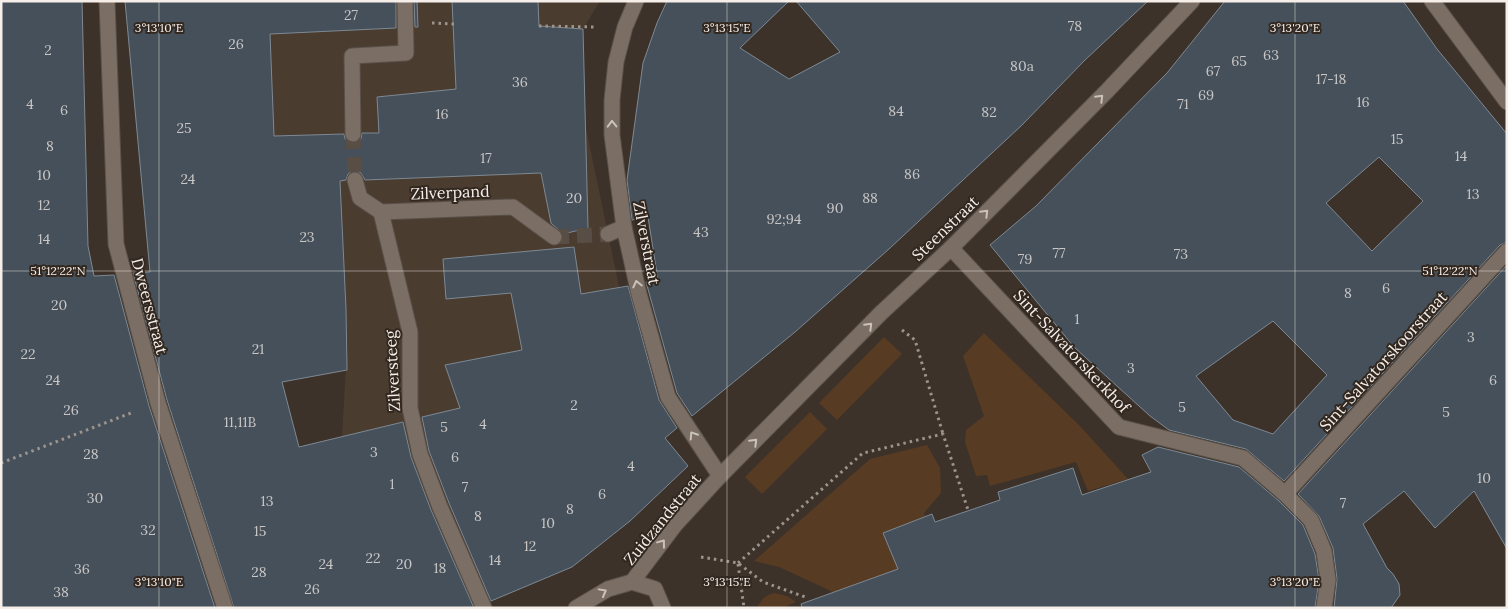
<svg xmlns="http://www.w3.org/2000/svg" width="1508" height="609" font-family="Lora,serif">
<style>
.built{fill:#4b3c30}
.green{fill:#573b22}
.building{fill:#45505a;stroke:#7d8994;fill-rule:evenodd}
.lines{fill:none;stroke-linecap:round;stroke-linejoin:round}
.street-tunnel{stroke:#594e46;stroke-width:15;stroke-dasharray:15 8;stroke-linecap:butt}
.street-casing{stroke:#5a514a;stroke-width:17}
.path{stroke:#9d948d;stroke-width:3;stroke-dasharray:2.5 4;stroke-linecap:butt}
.street{stroke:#7b6f65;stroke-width:15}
.oneway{stroke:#cac2bb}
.ticks{fill:none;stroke:#f5eee9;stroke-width:1;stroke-opacity:0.45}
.labels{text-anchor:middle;stroke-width:4;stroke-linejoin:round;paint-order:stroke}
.number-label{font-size:14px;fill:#c9c6c5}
.street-label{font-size:16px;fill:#f5eee9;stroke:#322820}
.ticks-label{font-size:12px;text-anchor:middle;fill:#f5eee9;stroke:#322820;stroke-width:4;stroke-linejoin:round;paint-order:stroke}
</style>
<rect width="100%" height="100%" fill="#3d3229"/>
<polygon class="built" points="132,1 600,1 583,29 586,128 628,330 532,584 474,608 437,608 349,462 342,436 346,368 150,272 131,69"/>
<g class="green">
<polygon points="984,333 1080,426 1128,479 1088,491 1076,462 990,486 987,475 976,476 965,442 966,430 984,416 963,356"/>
<polygon points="884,337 902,354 837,420 819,403"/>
<polygon points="810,412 827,429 762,494 745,477"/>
<polygon points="927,445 940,468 941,493 924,513 927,524 903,579 870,579 861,582 864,591 834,601 831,591 779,567 754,561 870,459"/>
<path d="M 774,593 L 787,596 L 796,602 L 782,608 L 757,608 C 761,599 766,595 774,593 Z"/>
</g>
<g class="building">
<polygon points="1,1 82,1 88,246 94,276 114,275 149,406 215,608 1,608"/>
<polygon points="125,1 396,1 396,28 270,34 274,136 344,134 345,139 353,143 361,139 362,133 379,133 377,97 456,89 452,1 538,1 539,26 583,29 588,228 563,234 551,223 541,173 365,180 361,173 357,171 352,171 348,174 346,180 340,181 346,309 347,370 282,382 299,447 403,422 411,457 431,510 474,608 234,608 167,400 133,273 150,272"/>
<polygon points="414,1 417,1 418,27 415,27"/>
<polygon points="667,1 789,1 740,48 789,79 840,52 796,1 1148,1 1084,61 1022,125 889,249 795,332 692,416 677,393 646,282 658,280 648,217 632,220 627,180 643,63 657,23"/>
<path d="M 1225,1 L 1403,1 L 1437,49 L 1507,134 L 1507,242 L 1500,245 L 1284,481 L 1246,449 L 1169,430 L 1150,416 L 1074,347 L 990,245 L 1036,206 L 1167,73 ZM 1379,157 L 1423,201 L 1372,251 L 1326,203 ZM 1273,321 L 1327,375 L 1273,434 L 1233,420 L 1196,376 Z"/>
<polygon points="574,247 581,294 628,286 659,400 677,428 665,438 688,466 630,521 572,567 491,601 449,503 429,451 422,417 460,408 445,365 522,350 511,293 446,299 443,259"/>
<polygon points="1507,265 1507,549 1474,491 1435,528 1404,491 1363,524 1387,568 1393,574 1399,584 1400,595 1391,608 1334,608 1337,579 1333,548 1319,516 1298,494"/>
<polygon points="1158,447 1239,467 1279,501 1303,525 1315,554 1319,580 1315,608 802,608 801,604 898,569 883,533 932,514 935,522 1000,500 998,492 1073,468 1082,495 1151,472 1142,455"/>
</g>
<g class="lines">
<g class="street-tunnel">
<polyline points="353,134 355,180"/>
<polyline points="554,237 608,234"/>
</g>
<g class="street-casing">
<g id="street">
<polyline points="107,1 116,244 158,403 225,608"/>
<polyline points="636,1 625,27 616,62 612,100 612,135 624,227 639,294 668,397 720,476"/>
<polyline points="1432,1 1507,102"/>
<polyline points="353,134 352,56 406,53 405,1"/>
<polyline points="355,180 360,198 381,212 513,207 554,237"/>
<polyline points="381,212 410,332 410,408 420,454 440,507 484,608"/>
<polyline points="608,234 624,227"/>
<polyline points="951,248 1119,427 1243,458 1285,494 1311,520 1324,551 1328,580 1324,608"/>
<polyline points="1285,494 1507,251"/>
<polyline points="632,582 655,589 663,608"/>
<polyline points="576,608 608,589 632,582 675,525 720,476 881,313 951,248 1107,91 1192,1"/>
</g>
</g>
<g class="path">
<polyline points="432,23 454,24"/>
<polyline points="539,26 597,27"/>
<polyline points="902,330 915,340 943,434"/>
<polyline points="1,463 131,413"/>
<polyline points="701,557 738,563 763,582 808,598"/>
<polyline points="738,563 863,453 943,434 968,510"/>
<polyline points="738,564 744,608"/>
</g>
<use href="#street" class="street"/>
</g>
<defs><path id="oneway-chevron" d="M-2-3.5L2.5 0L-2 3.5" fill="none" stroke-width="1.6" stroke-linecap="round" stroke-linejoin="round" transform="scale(1.25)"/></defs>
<g class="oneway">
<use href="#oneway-chevron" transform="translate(1100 98) rotate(-45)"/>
<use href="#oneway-chevron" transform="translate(612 124) rotate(-91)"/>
<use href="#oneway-chevron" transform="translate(985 213) rotate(-45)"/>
<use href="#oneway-chevron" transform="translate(637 284) rotate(-103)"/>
<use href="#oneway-chevron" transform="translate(869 326) rotate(-45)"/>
<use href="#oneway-chevron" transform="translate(693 435) rotate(-123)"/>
<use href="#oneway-chevron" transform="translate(754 442) rotate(-45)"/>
<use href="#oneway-chevron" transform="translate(662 543) rotate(-53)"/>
<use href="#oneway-chevron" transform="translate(603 592) rotate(-29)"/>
</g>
<path class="ticks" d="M 159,1 L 159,608M 727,1 L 727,608M 1295,1 L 1295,608M 1,271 L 1507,271"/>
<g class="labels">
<g class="number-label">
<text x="351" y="20">27</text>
<text x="1075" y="31">78</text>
<text x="236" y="49">26</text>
<text x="48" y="55">2</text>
<text x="1271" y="60">63</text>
<text x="1239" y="66">65</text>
<text x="1022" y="71">80a</text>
<text x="1213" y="76">67</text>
<text x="1331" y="84">17-18</text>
<text x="520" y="87">36</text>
<text x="1206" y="100">69</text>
<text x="1363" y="107">16</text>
<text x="30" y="109">4</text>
<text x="1183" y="109">71</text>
<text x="64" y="115">6</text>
<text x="896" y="116">84</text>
<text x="989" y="117">82</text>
<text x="442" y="119">16</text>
<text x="184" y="133">25</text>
<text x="1397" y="144">15</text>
<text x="50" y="151">8</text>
<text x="1461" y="161">14</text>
<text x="486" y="163">17</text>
<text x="912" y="179">86</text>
<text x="44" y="180">10</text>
<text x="188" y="184">24</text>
<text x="1473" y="199">13</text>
<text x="574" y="203">20</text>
<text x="870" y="203">88</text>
<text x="44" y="210">12</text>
<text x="835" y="213">90</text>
<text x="784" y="224">92;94</text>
<text x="701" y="237">43</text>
<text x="307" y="242">23</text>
<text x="44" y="244">14</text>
<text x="1059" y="258">77</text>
<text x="1181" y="259">73</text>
<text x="1025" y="264">79</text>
<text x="1386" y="293">6</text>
<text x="1348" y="298">8</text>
<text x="59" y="310">20</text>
<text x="1077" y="324">1</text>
<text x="1471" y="342">3</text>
<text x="258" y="354">21</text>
<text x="28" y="359">22</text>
<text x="1131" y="373">3</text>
<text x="53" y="385">24</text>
<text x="1493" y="385">6</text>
<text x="574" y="410">2</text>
<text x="1182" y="412">5</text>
<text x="71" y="415">26</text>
<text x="1446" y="417">5</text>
<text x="240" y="427">11,11B</text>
<text x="483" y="429">4</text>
<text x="444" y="432">5</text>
<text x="374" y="457">3</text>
<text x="91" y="459">28</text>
<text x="455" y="462">6</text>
<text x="631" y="471">4</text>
<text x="1484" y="483">10</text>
<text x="392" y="489">1</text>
<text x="465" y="492">7</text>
<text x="602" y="499">6</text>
<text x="95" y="503">30</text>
<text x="267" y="506">13</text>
<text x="1343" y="508">7</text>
<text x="570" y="514">8</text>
<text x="478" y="521">8</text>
<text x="548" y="528">10</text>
<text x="148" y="535">32</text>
<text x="260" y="536">15</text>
<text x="530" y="551">12</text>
<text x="373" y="563">22</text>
<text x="495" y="565">14</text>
<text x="326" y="569">24</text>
<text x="404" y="569">20</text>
<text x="440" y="573">18</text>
<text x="82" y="574">36</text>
<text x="259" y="577">28</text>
<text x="312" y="594">26</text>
<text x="61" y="597">38</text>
</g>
<g class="street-label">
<text transform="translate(450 192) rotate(-2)" y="6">Zilverpand</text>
<text transform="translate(945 228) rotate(-44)" y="6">Steenstraat</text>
<text transform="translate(647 243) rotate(79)" y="6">Zilverstraat</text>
<text transform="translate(150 306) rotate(75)" y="6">Dweersstraat</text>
<text transform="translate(1072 351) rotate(47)" y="6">Sint-Salvatorskerkhof</text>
<text transform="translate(1383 361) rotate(-48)" y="6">Sint-Salvatorskoorstraat</text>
<text transform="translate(392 371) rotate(-93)" y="6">Zilversteeg</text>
<text transform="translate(662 519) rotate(-51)" y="6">Zuidzandstraat</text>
</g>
</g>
<g class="ticks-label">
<text x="159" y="32">3°13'10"E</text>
<text x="727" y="32">3°13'15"E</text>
<text x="1295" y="32">3°13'20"E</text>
<text x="58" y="275">51°12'22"N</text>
<text x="1450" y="275">51°12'22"N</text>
<text x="159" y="586">3°13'10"E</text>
<text x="727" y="586">3°13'15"E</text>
<text x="1295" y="586">3°13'20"E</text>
</g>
<rect width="1508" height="609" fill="none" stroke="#f5eee9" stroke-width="5"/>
</svg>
